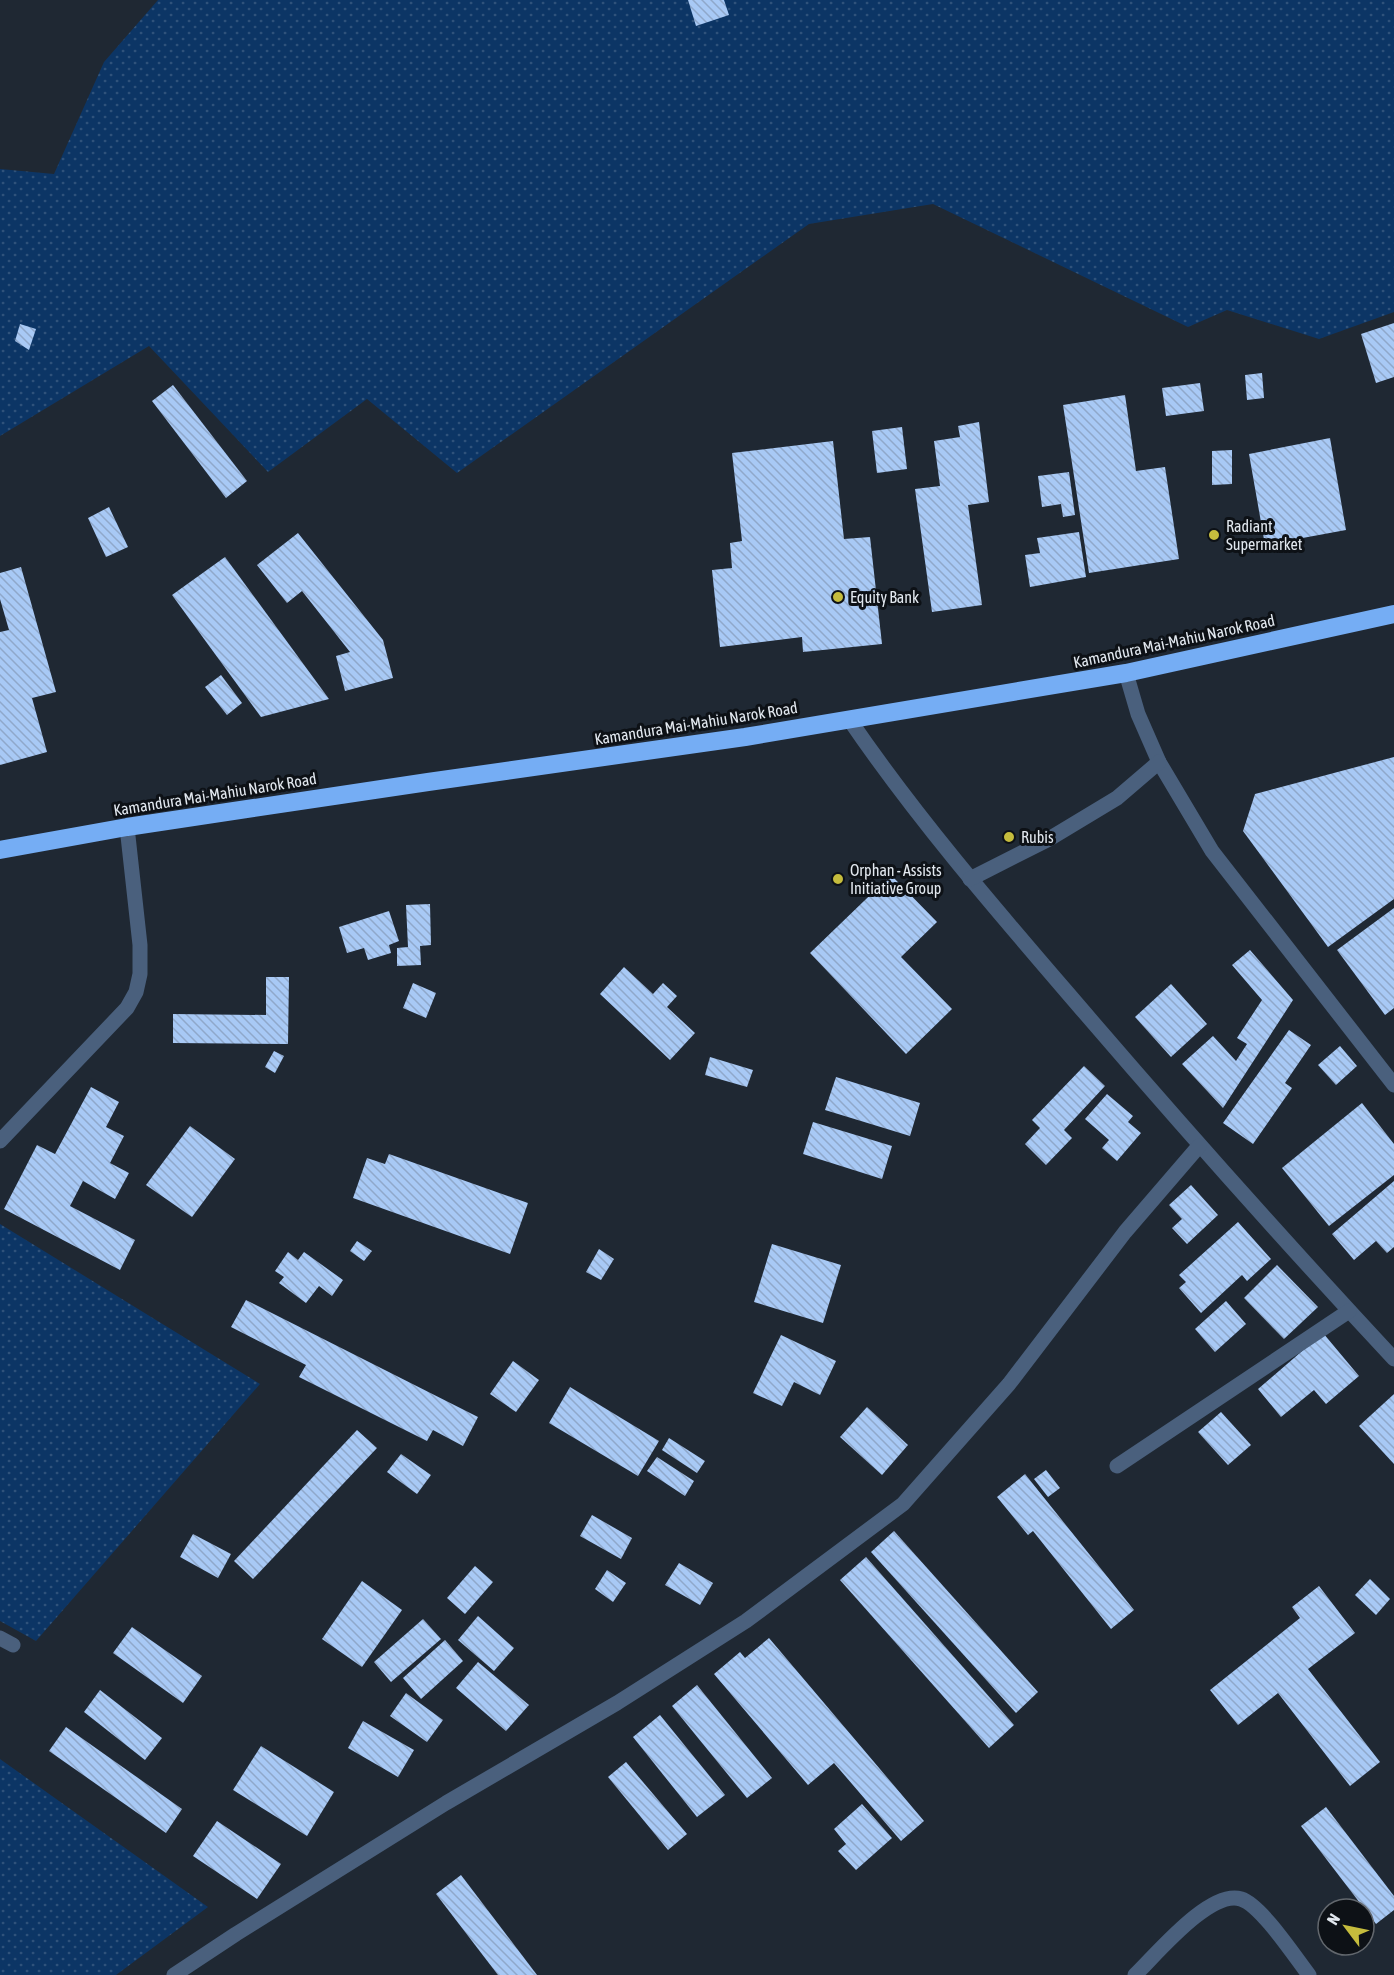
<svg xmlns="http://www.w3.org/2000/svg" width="1394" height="1975" font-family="'Asap Condensed',sans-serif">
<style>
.grass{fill:url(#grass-dots)}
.building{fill:url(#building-back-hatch)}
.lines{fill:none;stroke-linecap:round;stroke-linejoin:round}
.minor{stroke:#4a607d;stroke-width:15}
.highway{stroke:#75adf4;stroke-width:18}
.poi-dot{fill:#c5bc3d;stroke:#0d1116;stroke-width:2}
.labels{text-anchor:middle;stroke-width:6;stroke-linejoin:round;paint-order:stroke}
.poi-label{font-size:16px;fill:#e2e8ef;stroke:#0d1116;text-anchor:start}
.street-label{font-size:16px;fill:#e2e8ef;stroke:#0d1116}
</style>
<defs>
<pattern id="grass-dots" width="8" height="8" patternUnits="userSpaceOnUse" patternTransform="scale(1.5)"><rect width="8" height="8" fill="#0c3565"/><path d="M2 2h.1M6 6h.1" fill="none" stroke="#2f527b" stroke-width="1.8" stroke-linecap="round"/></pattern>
<pattern id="building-back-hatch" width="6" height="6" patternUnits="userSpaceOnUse" patternTransform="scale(1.5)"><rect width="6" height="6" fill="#a8c9f5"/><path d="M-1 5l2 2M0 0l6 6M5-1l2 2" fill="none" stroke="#8fa8ca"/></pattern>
</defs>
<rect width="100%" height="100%" fill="#1f2833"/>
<g class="grass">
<polygon points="158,0 1394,0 1394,312 1319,339 1227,310 1188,327 933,204 809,224 457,473 367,399 268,472 149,346 0,436 0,169 54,174 104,62"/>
<polygon points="0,1224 260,1384 36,1641 0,1621"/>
<polygon points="0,1759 208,1907 116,1975 0,1975"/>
</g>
<g class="building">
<polygon points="688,0 724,0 729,15 696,26"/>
<polygon points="1394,323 1394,377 1376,383 1361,334"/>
<polygon points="20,324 36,329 29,350 15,341"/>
<polygon points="1262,373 1264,398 1247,400 1245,375"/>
<polygon points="1200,383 1204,411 1166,416 1162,388"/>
<polygon points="173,385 247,481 226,498 152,401"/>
<polygon points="1125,395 1136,471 1165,467 1179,559 1089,573 1063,405"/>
<polygon points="979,422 989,502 968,505 982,605 932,612 915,489 940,486 934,441 960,437 958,426"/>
<polygon points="902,427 907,469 877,473 872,431"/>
<polygon points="1330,438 1346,530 1265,545 1249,454"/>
<polygon points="833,441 844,539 870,537 882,644 803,652 802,637 720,647 712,570 732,568 730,543 742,541 732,453"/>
<polygon points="1232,450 1232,484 1212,485 1212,451"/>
<polygon points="1069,472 1075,515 1063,517 1061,504 1042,507 1038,476"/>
<polygon points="109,507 128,547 106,557 88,518"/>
<polygon points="1079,532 1086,577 1030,587 1025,555 1040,553 1037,538"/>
<polygon points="298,533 383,640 393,678 345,691 336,656 350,652 302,591 287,603 257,565"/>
<polygon points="225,557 329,699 261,717 172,595"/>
<polygon points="21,567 56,692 32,698 47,752 0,765 0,632 9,630 0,599 0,573"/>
<polygon points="221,675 242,703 227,715 205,687"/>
<polygon points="1394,757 1394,899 1328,947 1243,831 1255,794"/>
<polygon points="891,875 937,922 901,957 952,1009 906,1054 810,953"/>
<polygon points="430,904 431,945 420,946 421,965 397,966 397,948 408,947 406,905"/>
<polygon points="1394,908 1394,1008 1385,1015 1337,950"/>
<polygon points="389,911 399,941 389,945 391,953 368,960 364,948 347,953 339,927"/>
<polygon points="1250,950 1293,1000 1223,1108 1182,1064 1213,1036 1236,1061 1247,1044 1237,1038 1262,1000 1232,965"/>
<polygon points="624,967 653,994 663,983 677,996 667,1007 695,1033 670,1060 600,994"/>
<polygon points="266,977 289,977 288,1044 173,1043 173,1014 266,1015"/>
<polygon points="413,983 436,993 426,1018 403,1008"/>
<polygon points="1171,984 1207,1024 1171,1057 1135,1017"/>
<polygon points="1289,1030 1311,1045 1285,1083 1292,1088 1253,1144 1223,1123"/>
<polygon points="1340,1046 1357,1066 1336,1085 1318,1065"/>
<polygon points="274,1051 284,1056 275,1073 265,1067"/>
<polygon points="710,1057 753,1070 747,1087 705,1075"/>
<polygon points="1084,1066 1105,1086 1064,1130 1072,1138 1046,1165 1025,1144 1040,1128 1032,1120"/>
<polygon points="836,1077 920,1103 910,1136 825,1110"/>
<polygon points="91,1087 119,1102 106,1127 124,1136 110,1163 129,1173 115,1199 83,1181 70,1206 135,1240 120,1270 4,1209 37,1145 55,1154"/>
<polygon points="1107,1094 1133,1116 1128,1122 1141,1133 1117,1161 1102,1148 1109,1140 1085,1119"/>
<polygon points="1362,1103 1394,1144 1394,1175 1329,1226 1282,1168"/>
<polygon points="813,1122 892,1146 882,1179 803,1154"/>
<polygon points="190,1126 235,1159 192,1217 146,1185"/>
<polygon points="389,1154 528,1203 510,1254 353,1198 367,1158 385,1164"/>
<polygon points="1394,1181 1394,1247 1387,1253 1376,1241 1354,1260 1332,1234"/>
<polygon points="1191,1185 1218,1215 1187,1244 1172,1228 1182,1219 1169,1205"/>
<polygon points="1238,1222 1271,1259 1247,1281 1242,1275 1201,1313 1179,1288 1186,1282 1179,1275"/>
<polygon points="357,1241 372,1251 364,1261 350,1251"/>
<polygon points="772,1244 841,1265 823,1323 754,1302"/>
<polygon points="599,1249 614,1259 601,1280 586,1272"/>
<polygon points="288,1252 298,1260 304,1252 343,1280 332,1296 319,1286 306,1303 279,1283 284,1277 275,1271"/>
<polygon points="1277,1265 1318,1307 1284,1339 1244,1298"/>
<polygon points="246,1300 478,1417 463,1446 433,1430 427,1441 299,1377 306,1365 231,1327"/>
<polygon points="1226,1301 1246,1324 1215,1352 1195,1329"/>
<polygon points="1323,1333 1359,1376 1326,1404 1314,1390 1281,1417 1258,1389"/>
<polygon points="781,1335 836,1361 820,1395 794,1382 782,1406 753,1393"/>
<polygon points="513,1361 539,1380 516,1412 490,1394"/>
<polygon points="570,1387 659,1441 638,1476 549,1423"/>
<polygon points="1394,1394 1394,1464 1359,1426"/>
<polygon points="867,1407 908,1445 882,1475 840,1437"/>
<polygon points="1221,1412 1251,1445 1228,1465 1198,1432"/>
<polygon points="357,1430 377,1448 253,1579 234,1561"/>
<polygon points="669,1438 705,1461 697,1473 662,1450"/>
<polygon points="401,1454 431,1475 417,1494 387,1472"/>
<polygon points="657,1457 694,1481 685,1496 647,1471"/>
<polygon points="1046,1470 1060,1488 1048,1497 1034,1479"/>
<polygon points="1025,1474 1134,1610 1111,1629 1033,1531 1028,1535 997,1497"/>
<polygon points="592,1515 632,1538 621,1559 580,1536"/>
<polygon points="894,1531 1038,1692 1016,1713 871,1552"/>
<polygon points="193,1534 231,1554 218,1578 180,1557"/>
<polygon points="866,1557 1014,1725 989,1748 840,1580"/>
<polygon points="679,1563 713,1583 700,1605 665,1585"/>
<polygon points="475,1566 493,1582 465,1614 447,1598"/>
<polygon points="607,1570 626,1583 613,1602 595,1589"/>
<polygon points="1370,1579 1390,1599 1376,1615 1355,1595"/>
<polygon points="362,1581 402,1610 362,1667 322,1639"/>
<polygon points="1319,1586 1355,1633 1308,1669 1380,1762 1350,1786 1278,1693 1238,1725 1210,1690 1300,1618 1292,1607"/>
<polygon points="478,1616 514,1648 494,1671 458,1640"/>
<polygon points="423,1619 441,1639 391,1682 374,1662"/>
<polygon points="132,1627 202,1676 183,1703 113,1653"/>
<polygon points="769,1638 924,1821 901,1841 834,1763 808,1785 714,1674 740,1652 745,1658"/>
<polygon points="445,1640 463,1661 421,1699 403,1678"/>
<polygon points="478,1662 529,1705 506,1731 456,1688"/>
<polygon points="697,1685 772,1778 747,1798 672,1706"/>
<polygon points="100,1690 162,1738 145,1760 84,1712"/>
<polygon points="406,1693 443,1720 427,1742 390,1716"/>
<polygon points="660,1715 725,1795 697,1817 633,1737"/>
<polygon points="363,1721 414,1750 398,1777 348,1748"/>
<polygon points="66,1727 182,1809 166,1833 49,1751"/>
<polygon points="261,1746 334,1792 307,1836 233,1790"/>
<polygon points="626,1762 687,1834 668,1850 608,1777"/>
<polygon points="862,1804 892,1838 856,1870 838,1851 846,1844 834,1829"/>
<polygon points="1326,1807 1394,1896 1394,1910 1376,1924 1301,1826"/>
<polygon points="217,1821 281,1864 257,1899 193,1856"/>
<polygon points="461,1875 537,1975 498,1975 436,1894"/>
</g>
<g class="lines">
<g class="minor">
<polyline points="1126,673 1138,714 1159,762 1212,851 1394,1085"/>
<path d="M 849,719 C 918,820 998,912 1078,1005 C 1181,1125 1286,1243 1394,1359"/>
<polyline points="970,879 1049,839 1117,798 1159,762"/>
<polyline points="0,1141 127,1008 136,992 140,974 140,945 127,827"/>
<polyline points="1117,1466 1349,1311"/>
<polyline points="0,1638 13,1645"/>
<polyline points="174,1975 236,1934 446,1803 617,1703 746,1621 903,1504 1009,1384 1125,1232 1199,1146"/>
<path d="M 1135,1975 C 1156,1955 1210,1889 1241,1899 C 1261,1905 1295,1957 1309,1975"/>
</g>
<polyline class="highway" points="0,850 127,827 428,782 745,737 1126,673 1394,614"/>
</g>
<g class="poi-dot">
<circle cx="1214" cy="535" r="6"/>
<circle cx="838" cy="597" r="6"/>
<circle cx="1009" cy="837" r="6"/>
<circle cx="838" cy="879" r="6"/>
</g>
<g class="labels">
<g class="poi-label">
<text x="1226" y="532">Radiant<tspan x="1226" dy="18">Supermarket</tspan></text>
<text x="850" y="603">Equity Bank</text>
<text x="1021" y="843">Rubis</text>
<text x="850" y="876">Orphan - Assists<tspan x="850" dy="18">Initiative Group</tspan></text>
</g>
<g class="street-label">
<text transform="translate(1174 641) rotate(-12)" y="6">Kamandura Mai-Mahiu Narok Road</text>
<text transform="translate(696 723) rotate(-9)" y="6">Kamandura Mai-Mahiu Narok Road</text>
<text transform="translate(215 794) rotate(-9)" y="6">Kamandura Mai-Mahiu Narok Road</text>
</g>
</g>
<g transform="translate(1346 1927) rotate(302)"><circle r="28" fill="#0d1116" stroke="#62676d" stroke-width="1.5"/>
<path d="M0-4.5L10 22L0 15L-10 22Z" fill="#c5bc3d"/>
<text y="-9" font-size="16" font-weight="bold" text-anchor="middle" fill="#e2e8ef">N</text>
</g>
</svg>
